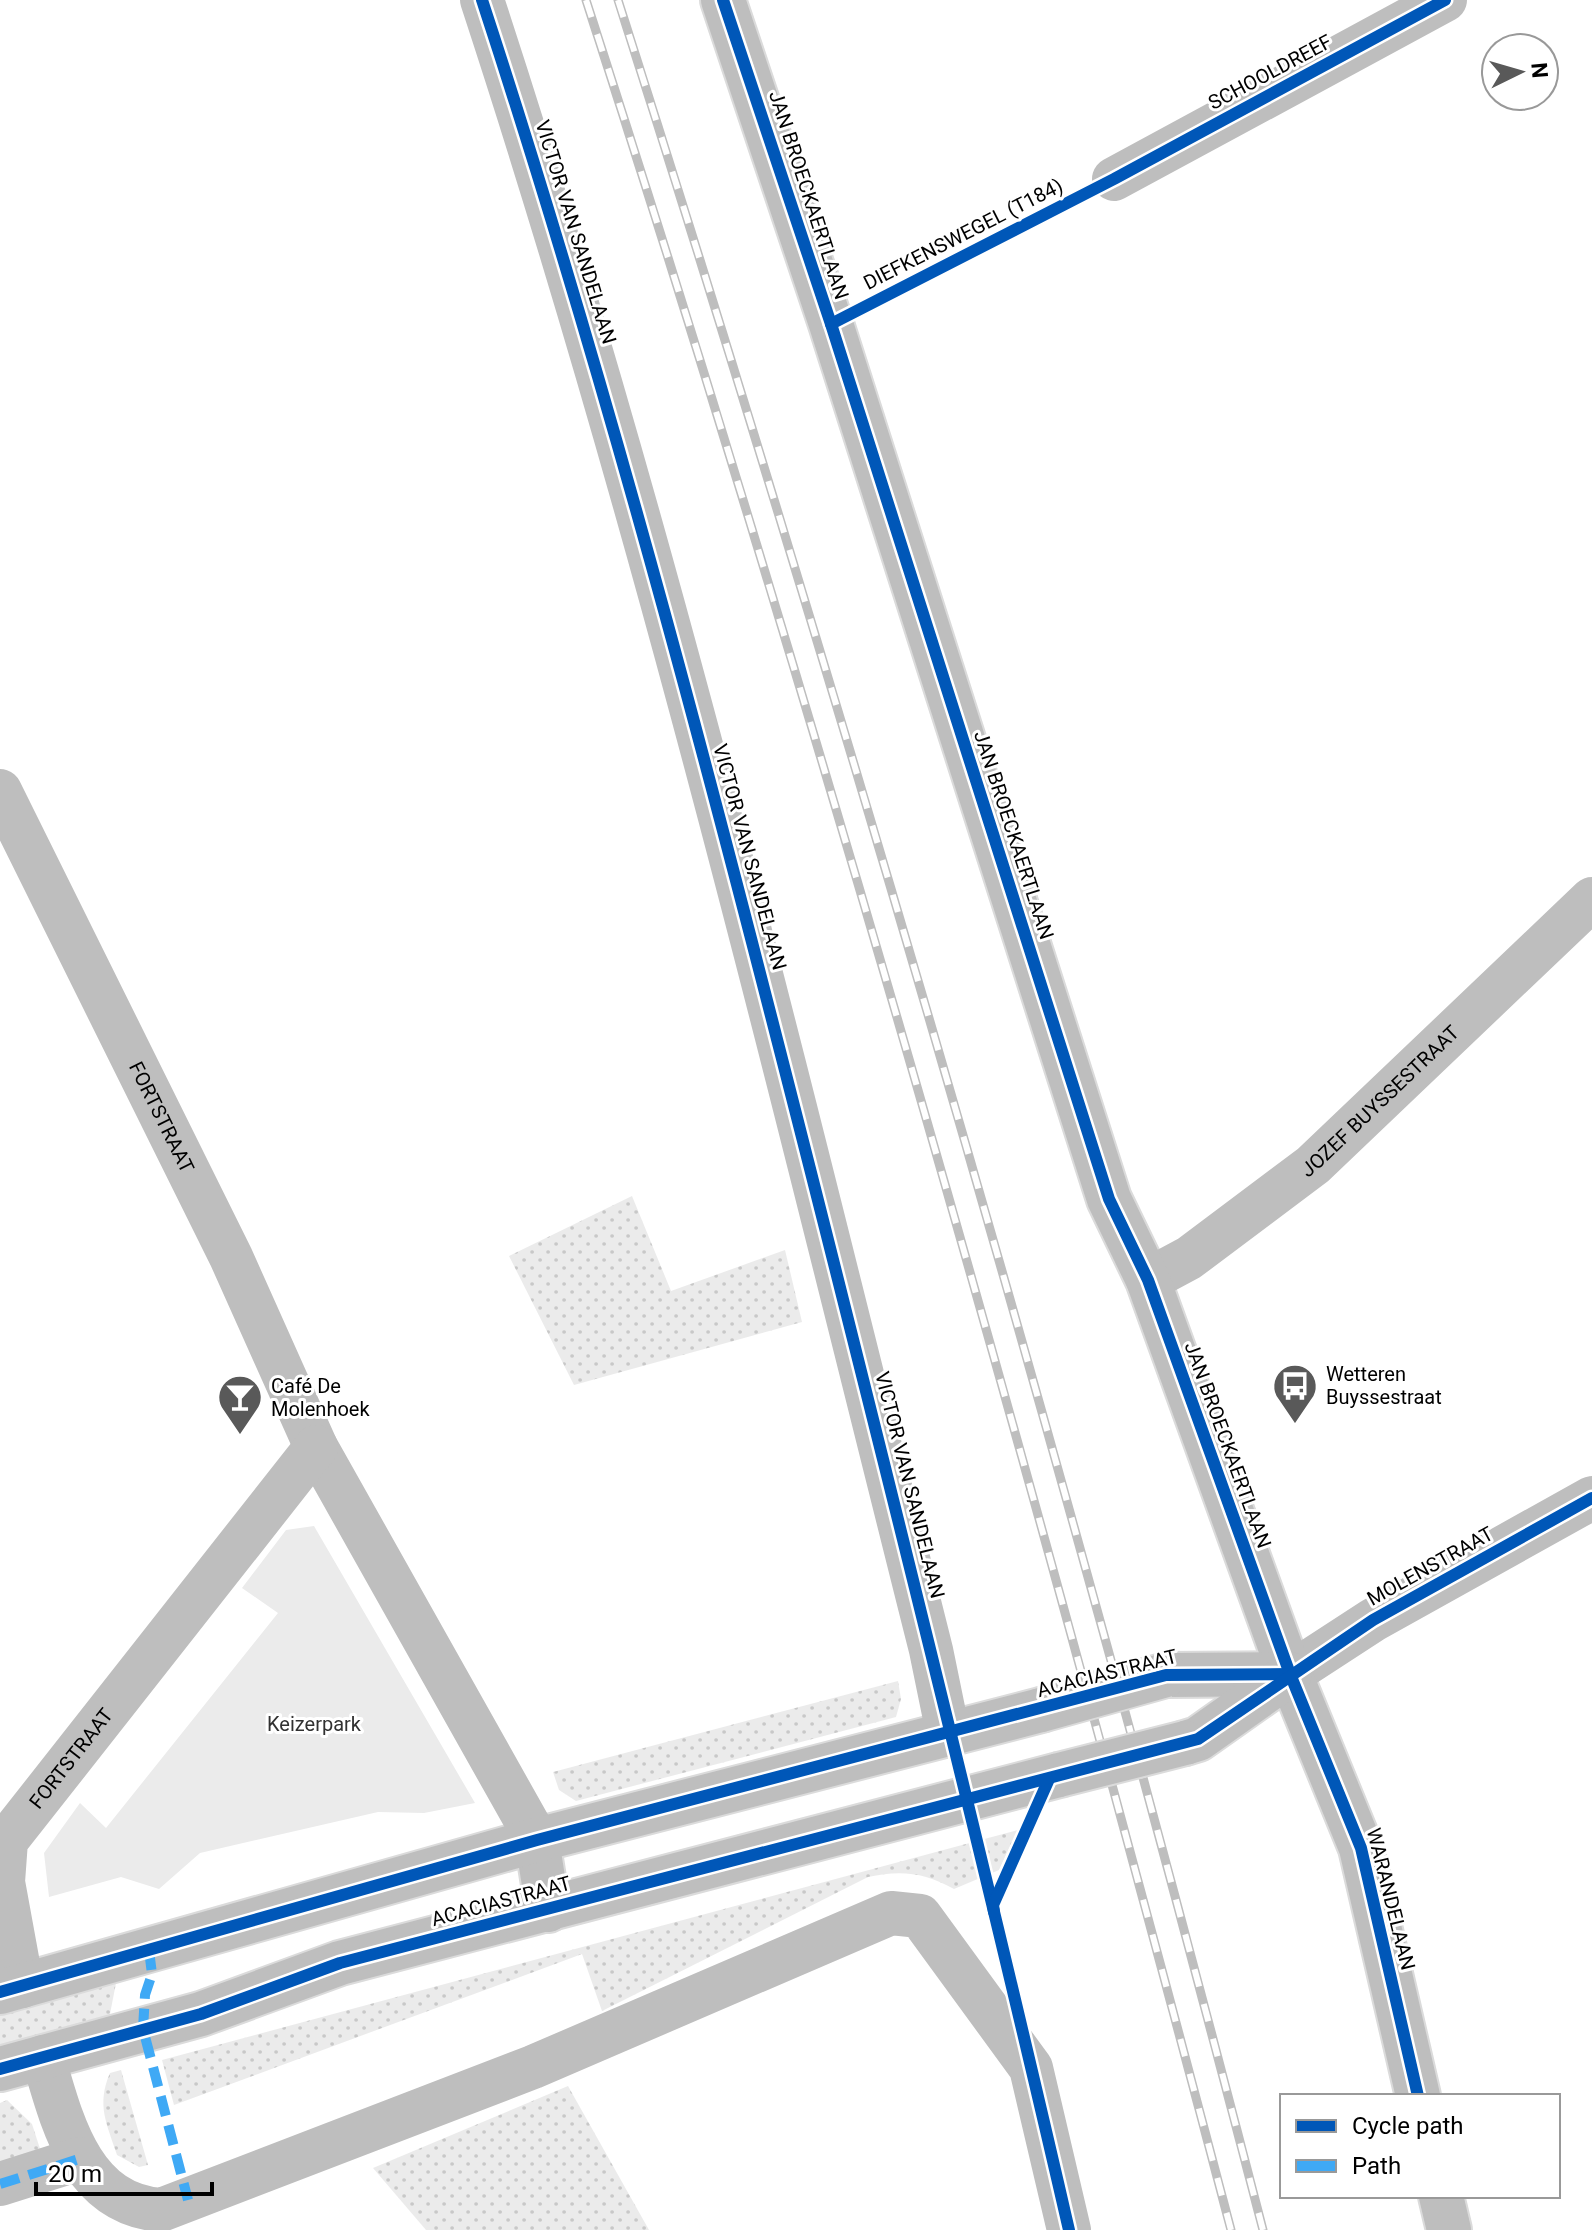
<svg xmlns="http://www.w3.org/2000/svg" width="1592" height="2230" font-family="Roboto,sans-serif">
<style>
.grass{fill:url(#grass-dots)}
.park{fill:#ebebeb}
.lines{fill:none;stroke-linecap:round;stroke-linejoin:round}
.major-casing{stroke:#dbdbdb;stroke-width:48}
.minor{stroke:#bebebe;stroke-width:44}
.major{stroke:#bebebe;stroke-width:44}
.rail-casing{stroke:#bebebe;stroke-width:9}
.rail{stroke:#fff;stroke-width:6;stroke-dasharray:18;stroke-linecap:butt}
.major-bridge-casing{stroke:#dbdbdb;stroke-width:48;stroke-linecap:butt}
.major-bridge{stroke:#bebebe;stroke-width:44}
.quiet{stroke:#3fa9f5;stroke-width:10;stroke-dasharray:20 10;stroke-linecap:butt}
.cycleway-casing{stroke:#fff;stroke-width:17}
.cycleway{stroke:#0057b8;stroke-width:12}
.labels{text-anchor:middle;stroke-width:6;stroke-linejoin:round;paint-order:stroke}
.street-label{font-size:20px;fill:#000;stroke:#fff}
.poi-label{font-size:20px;fill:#000;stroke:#fff;text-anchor:start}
.park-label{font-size:20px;fill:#313131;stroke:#fff}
</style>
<defs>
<pattern id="grass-dots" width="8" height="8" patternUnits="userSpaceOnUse" patternTransform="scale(2)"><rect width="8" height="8" fill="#ebebeb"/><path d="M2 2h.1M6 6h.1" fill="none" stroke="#c8c8c8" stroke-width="1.8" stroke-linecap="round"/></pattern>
</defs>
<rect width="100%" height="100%" fill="#fff"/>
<g class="grass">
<polygon points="632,1196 671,1291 785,1250 802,1322 574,1385 509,1256"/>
<polygon points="898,1681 901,1699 896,1717 576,1801 559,1790 553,1772"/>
<path d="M 1018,1830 L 999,1870 L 954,1889 C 924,1872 900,1870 868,1877 L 602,2011 L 582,1954 L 174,2105 L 162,2060 Z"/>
<polygon points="117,1978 109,2019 0,2048 0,2011"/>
<path d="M 121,2070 L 148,2165 L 139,2167 L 117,2155 C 107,2124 96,2105 110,2073 Z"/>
<polygon points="568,2086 649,2230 426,2230 373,2168"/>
<polygon points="7,2100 32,2124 42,2155 0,2167 0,2103"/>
</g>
<polygon class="park" points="314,1526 475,1803 424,1813 378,1812 200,1853 159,1889 121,1877 49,1897 44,1853 80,1803 106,1828 278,1613 242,1588 286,1530"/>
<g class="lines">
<g class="major-casing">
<g id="major">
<polyline points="723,0 831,324 1109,1199 1148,1280 1290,1674 1361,1848 1418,2096"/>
<polyline points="1166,1675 1290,1674"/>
<polyline points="1185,1743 1198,1739 1290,1674"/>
<polyline points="537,1840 548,1910"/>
<polyline points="0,1992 537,1840 1041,1710"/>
<polyline points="0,2069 201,2014 340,1963 1059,1775"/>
<polyline points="1441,2196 1449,2230"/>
</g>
</g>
<g class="minor">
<path d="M 482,0 C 660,542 792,1098 931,1650 L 948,1733"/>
<polyline points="1114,179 1445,0"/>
<path id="s1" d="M 0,791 L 231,1257 L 316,1447 L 537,1840"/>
<path id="s2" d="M 1148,1280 L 1189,1258 L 1313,1165 L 1592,899"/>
<polyline points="1290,1674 1373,1620 1592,1498"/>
<path id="s3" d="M 22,1986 L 3,1882 L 6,1841 L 316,1447"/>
<path d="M 43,2057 C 62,2122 81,2204 161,2210 L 533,2067 L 891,1913 L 920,1916 L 1031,2068 L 1069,2230"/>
<polyline points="0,2184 79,2159"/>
</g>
<use href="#major" class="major"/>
<g class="rail-casing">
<g id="rail">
<path d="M 586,0 C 824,736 1034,1482 1231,2230"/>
<path d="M 618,0 C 853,737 1069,1481 1263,2230"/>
</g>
</g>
<use href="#rail" class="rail"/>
<g class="major-bridge-casing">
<g id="major-bridge">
<polyline points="1041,1710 1166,1675"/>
<polyline points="1059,1775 1185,1743"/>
</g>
</g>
<use href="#major-bridge" class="major-bridge"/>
<g class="quiet">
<polyline points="149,1950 152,1974 145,1995 143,2029 188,2200"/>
<polyline points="0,2184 79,2159"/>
</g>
<g class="cycleway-casing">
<g id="cycleway">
<path d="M 482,0 C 614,403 721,816 825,1228 C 909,1561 992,1895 1069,2230"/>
<polyline points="723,0 831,324 1109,1199 1148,1280 1290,1674 1361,1848 1418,2096"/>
<polyline points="831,324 1114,179 1445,0"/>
<polyline points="994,1912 993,1905 1049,1779"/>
<polyline points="0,1992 537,1840 1166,1675 1290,1674"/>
<polyline points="0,2069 201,2014 340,1963 1198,1739 1373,1620 1592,1498"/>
</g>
</g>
<use href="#cycleway" class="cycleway"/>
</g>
<defs>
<g id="bus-pin" transform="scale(2.3)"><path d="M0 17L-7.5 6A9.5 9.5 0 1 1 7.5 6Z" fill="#595959" stroke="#fff"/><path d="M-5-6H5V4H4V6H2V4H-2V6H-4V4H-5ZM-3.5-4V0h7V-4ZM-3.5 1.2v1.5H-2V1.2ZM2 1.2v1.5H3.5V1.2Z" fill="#fff"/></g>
<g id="bar-pin" transform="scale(2.3)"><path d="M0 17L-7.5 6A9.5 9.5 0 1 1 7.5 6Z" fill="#595959" stroke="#fff"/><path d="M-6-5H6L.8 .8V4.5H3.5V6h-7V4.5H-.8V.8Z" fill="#fff"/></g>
</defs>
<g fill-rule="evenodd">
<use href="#bus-pin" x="1295" y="1386"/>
<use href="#bar-pin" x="240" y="1397"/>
</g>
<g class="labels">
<g class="street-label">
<text transform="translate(1270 72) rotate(-28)" y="7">SCHOOLDREEF</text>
<text transform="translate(809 195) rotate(72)" y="7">JAN BROECKAERTLAAN</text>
<text transform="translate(576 232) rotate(73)" y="7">VICTOR VAN SANDELAAN</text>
<text transform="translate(963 234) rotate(-27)" y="7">DIEFKENSWEGEL (T184)</text>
<text transform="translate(1014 835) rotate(72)" y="7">JAN BROECKAERTLAAN</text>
<text transform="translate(750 857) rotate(75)" y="7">VICTOR VAN SANDELAAN</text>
<text dy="7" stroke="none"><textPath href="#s2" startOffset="294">JOZEF BUYSSESTRAAT</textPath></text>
<text dy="7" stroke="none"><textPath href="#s1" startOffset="364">FORTSTRAAT</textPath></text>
<text transform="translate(1228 1445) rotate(70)" y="7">JAN BROECKAERTLAAN</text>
<text transform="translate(910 1485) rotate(76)" y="7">VICTOR VAN SANDELAAN</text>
<text transform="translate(1430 1566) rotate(-29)" y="7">MOLENSTRAAT</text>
<text transform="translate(1107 1673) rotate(-14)" y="7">ACACIASTRAAT</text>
<text dy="7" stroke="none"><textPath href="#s3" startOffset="252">FORTSTRAAT</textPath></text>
<text transform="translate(1391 1899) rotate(76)" y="7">WARANDELAAN</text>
<text transform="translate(501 1901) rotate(-15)" y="7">ACACIASTRAAT</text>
</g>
<g class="poi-label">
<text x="1326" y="1381">Wetteren<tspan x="1326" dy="23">Buyssestraat</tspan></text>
<text x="271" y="1393">Café De<tspan x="271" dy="23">Molenhoek</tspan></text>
</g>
<g class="park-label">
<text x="314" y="1731">Keizerpark</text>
</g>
</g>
<rect x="1280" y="2094" width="280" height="104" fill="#ffffff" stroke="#999999" stroke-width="2"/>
<rect x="1296" y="2120" width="40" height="12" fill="#0057b8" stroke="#999999" stroke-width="2"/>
<text x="1352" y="2134" font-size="24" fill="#000000">Cycle path</text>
<rect x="1296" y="2160" width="40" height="12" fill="#3fa9f5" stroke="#999999" stroke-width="2"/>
<text x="1352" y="2174" font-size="24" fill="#000000">Path</text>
<g transform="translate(1520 72) rotate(85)"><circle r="38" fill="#ffffff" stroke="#999999" stroke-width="2"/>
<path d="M0-6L14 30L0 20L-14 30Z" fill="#595959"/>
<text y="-12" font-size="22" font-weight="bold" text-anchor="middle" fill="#000000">N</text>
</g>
<path d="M36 2182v12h176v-12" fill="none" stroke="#000000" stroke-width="4"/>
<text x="48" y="2182" font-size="24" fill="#000000" stroke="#ffffff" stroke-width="6" paint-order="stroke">20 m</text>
</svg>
